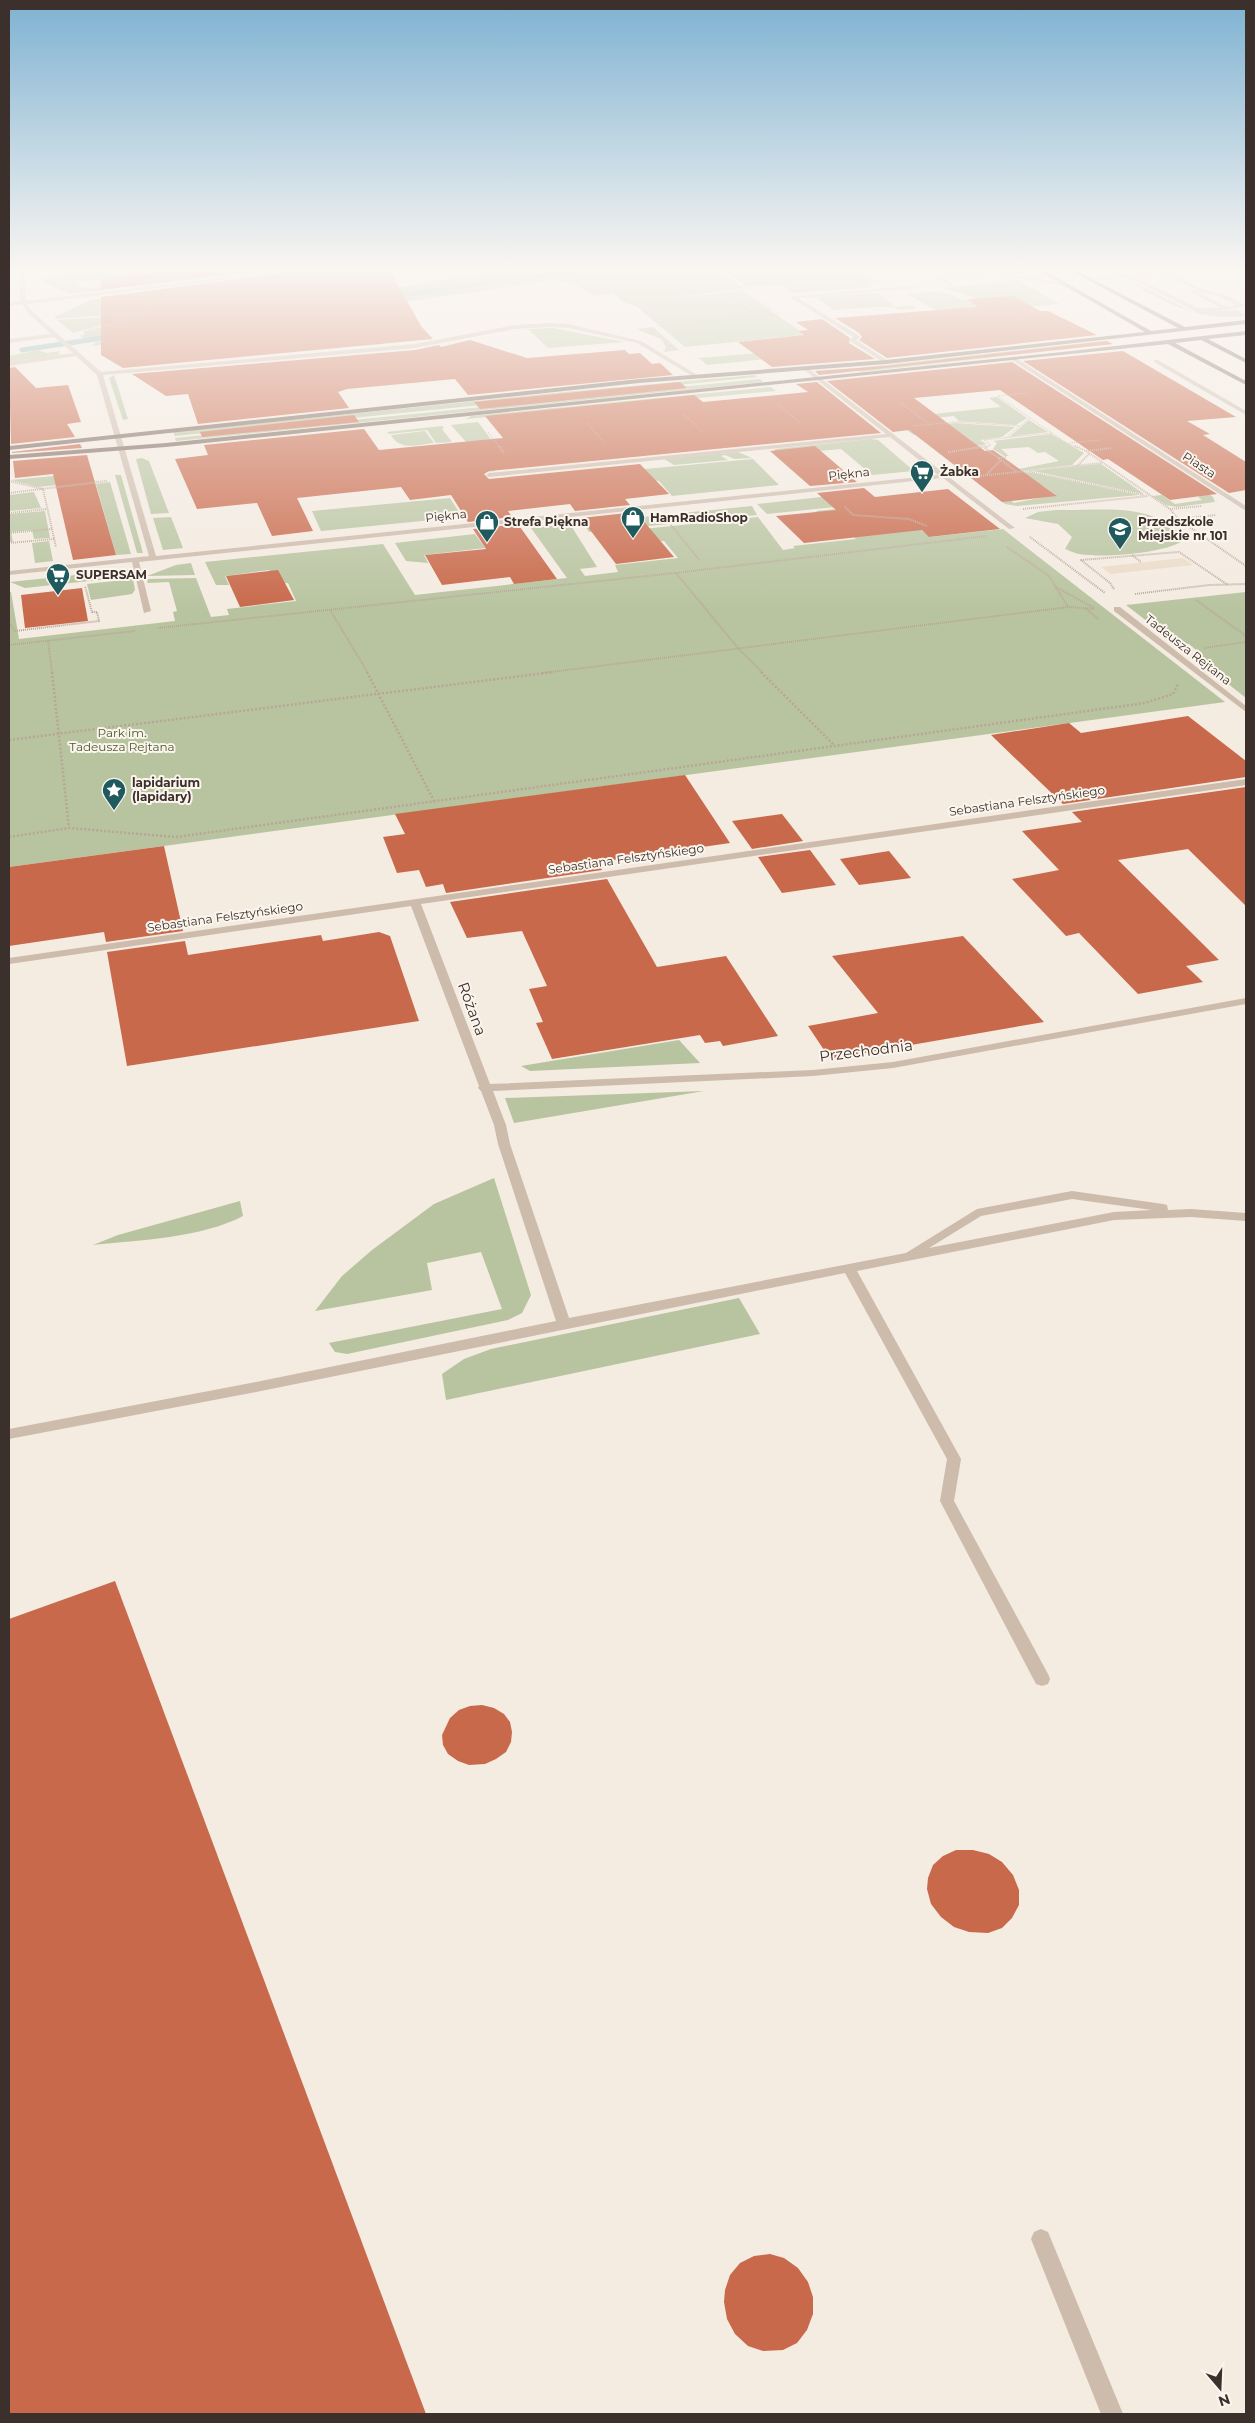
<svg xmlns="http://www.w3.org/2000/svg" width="1255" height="2423" font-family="Montserrat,sans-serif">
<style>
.green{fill:#b8c4a0}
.plaza{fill:#ecdcc8}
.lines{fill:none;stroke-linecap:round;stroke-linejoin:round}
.stream{stroke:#7fb0b2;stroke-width:5}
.building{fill:#c8694b}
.path-far2{stroke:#b9a596;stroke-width:1;stroke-dasharray:1 1;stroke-linecap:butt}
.path-far1{stroke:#b9a596;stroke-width:2;stroke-dasharray:1 1;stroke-linecap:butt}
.path{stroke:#b9a596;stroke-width:2.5;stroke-dasharray:2 2;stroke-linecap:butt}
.minor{fill:#cdbbac;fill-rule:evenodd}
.major{fill:#7d675c;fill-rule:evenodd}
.labels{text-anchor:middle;stroke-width:4;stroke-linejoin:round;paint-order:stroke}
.far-street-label{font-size:12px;fill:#3b302b;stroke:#fbf5ee}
.far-poi-label{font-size:12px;font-weight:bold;fill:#3b302b;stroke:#fbf5ee;text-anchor:start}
.far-park-label{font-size:12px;fill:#4a5a2e;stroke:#fbf5ee}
.street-label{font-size:15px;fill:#3b302b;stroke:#fbf5ee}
</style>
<rect width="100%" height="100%" fill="#f4ebe1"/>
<g class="green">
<polygon points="76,271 176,271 77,282 82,288 101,287 105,290 71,294 44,283 43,279"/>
<polygon points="498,271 561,271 84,339 80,336 85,334 83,332 125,322 292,305"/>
<polygon points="591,271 719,271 744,288 635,302 742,291 799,330 797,331 802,335 685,347 636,306 623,302 613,293 594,296 580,287 555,280 357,309 382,344 359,346 218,328 92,346 96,342"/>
<polygon points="725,271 863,271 881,283 867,284 871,287 793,293 783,285 747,287"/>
<polygon points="1018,280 1059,304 997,309 987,339 907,294 941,291 964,300 978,299 944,288"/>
<path d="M 1124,280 L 1131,281 L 1193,312 L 1237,310 L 1246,316 C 1194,321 1169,303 1124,280 Z"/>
<polygon points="877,293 896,307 913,305 915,309 899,310 893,307 877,307 834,310 816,297"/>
<polygon points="146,294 101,308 101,313 120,314 57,319 54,317 91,300"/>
<polygon points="139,315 73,333 57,320"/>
<polygon points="653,327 679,350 664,352 666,347 661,339 636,329"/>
<polygon points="553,328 625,342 548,348 528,329"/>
<polygon points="1103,341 1111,344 861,372 857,368"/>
<polygon points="39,350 46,353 60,351 58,355 9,362 9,356"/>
<polygon points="759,353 767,359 707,365 699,358"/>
<polygon points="114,375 128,419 123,420 109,378"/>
<polygon points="755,375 757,377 175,436 173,432 564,392"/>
<polygon points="760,379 763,382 176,441 175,438"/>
<polygon points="771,387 776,391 466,419 471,416"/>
<polygon points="997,397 1027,418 1016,425 953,421 959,421 954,416 897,422 923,415 1001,407 989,398"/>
<polygon points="1029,420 1048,432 1009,437"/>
<polygon points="478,422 503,456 488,461 495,471 476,473 483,461 451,425"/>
<polygon points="954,423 1015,427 1002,437 980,440 986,444 984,445 938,450 972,442 961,433 914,435 905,429"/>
<polygon points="442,426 444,428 442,429 452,442 436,443 427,430 389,434 387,432"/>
<path d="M 425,431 L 434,443 C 417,445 400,451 391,435 Z"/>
<polygon points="1051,434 1084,453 1072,465 1018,471 1009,461 1019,469 1059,461 1045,452 1038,453 1029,447 1001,449 1009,456 1004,456 993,449 997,443 993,441"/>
<polygon points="870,439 878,440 914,471 872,475 841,449 774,455 775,449"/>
<polygon points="1144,451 1213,497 1215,502 1177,507 1166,505 1152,496 1162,495 1175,504 1202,500 1198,497 1200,496"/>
<polygon points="738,452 752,458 734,459 725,455 721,456 728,460 674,465 664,459"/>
<polygon points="142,458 149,461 169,513 151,514 136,459"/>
<polygon points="753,459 779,485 672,496 659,481 602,473"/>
<polygon points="1101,464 1144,494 1033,471"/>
<path d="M 1027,472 L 1139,495 L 1017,506 L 1005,504 L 996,497 L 1005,496 L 1014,503 L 1056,495 L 1042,485 C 1022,487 995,496 978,484 L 985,477 Z"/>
<polygon points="65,475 66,483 105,480 38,487 11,480"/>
<polygon points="115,475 121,475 143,553 137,553"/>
<polygon points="110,482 131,554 116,555 96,484"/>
<polygon points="34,492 41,508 9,511 9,495"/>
<polygon points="840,495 845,506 767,514 757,504"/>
<polygon points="450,498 462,517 321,531 312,511"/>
<polygon points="752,506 757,515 589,532 583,523"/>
<polygon points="837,509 908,519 930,537 1003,529 1225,702 9,867 9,592 11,592 19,639 175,621 173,612 177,611 169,582 148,583 146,579 196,578 211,617 229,615 227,609 296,601 288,583 276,584 269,570 225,576 229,585 216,585 205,562 383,544 415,595 567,578 531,528 570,524 597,567 580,569 585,576 618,572 615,565 678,558 664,541 655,542 643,529 758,517 783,550 795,548 793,546 856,539 839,523 830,524 816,511"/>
<path d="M 1056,510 C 1089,511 1127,505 1157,518 C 1168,523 1177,532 1186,538 C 1172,553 1109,557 1088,555 C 1080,555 1072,552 1065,549 L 1072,537 L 1058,524 L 1025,518 L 1038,512 Z"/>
<polygon points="45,511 50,538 34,539 32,530 11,532 13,542 9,542 9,514"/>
<polygon points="171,517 183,548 163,550 153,518"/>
<polygon points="475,534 485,548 424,555 428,563 406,561 395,543"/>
<polygon points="49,541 53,561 35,563 32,543"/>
<polygon points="191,563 195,575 147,576 176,565"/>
<polygon points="133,569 135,576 25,588 10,582"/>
<polygon points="133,579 135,590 132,594 91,600 87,584"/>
<polygon points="1246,592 1246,698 1199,661 1202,655 1189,644 1174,642 1126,605"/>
<polygon points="679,1040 700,1063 530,1071 521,1066"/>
<polygon points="704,1091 514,1123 505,1098"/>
<polygon points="494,1178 531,1295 522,1313 508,1320 347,1354 335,1352 329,1343 502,1309 481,1252 427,1263 432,1290 315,1311 342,1276 372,1250 434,1204"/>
<path d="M 240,1201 L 243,1216 C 201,1238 140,1240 93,1245 L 118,1235 Z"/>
<polygon points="739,1298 760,1334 446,1400 442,1374 464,1359 491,1349"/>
</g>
<polygon class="plaza" points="1183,558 1193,565 1111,574 1101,567"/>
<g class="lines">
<g class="stream">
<polyline points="390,297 573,271"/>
<polyline points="22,350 116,336"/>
</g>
</g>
<g class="building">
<polygon points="176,271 260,271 101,290 101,279"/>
<polygon points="299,271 390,271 421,326 433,339 123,368 101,355 101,297"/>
<polygon points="1013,296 1040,311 1048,311 1097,335 887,358 859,340 862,337 859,333 835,318 978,307 967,299"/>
<polygon points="822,319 850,338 849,343 875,359 772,367 738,342 804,335 797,331 808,330 796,322"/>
<polygon points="470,340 527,358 625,350 629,354 640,353 652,364 660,363 673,375 468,395 455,379 347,389 338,392 349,408 198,424 188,394 166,396 132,374 415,350 439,345 441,347"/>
<polygon points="1107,341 1113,344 819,375 815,371 886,366"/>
<polygon points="1123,351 1236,417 1187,421 1210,434 1203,435 1246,462 1246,490 1229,493 1023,361"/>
<polygon points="1012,362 1217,494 1170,500 1108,459 1103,460 1000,390 914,398 985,451 993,450 1057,496 1002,502 909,430 893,432 827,381"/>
<polygon points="15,367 36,388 68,385 81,422 67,424 75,437 11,444 9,368"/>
<polygon points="680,382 687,388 480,409 474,402"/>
<polygon points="817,382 881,433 489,471 484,474 489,479 640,464 669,494 625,499 630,505 575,511 570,504 508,511 512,517 468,522 451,495 410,500 401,487 297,498 313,531 272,536 257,503 197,509 175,459 208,455 204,445 364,429 379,450 503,438 485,416 694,395 703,402 808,392 796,384"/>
<polygon points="354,415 359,422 202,437 200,432"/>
<polygon points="80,444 82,448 12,453 12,452"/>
<polygon points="815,446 857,482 810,486 770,451"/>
<polygon points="87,455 116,555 73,560 53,474 15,478 13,461"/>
<polygon points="864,488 875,497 948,489 1000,529 929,537 922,530 804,543 776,516 836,510 817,493"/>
<polygon points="636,512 674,557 616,564 581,518"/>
<polygon points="518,524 557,579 514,584 510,577 442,585 425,555 486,549 473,529"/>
<polygon points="278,570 294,600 240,607 226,576"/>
<polygon points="82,588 88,621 25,628 21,595"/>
<polygon points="1188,716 1246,761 1246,777 1063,804 991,735 1069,723 1081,733"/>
<polygon points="685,775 730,843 598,862 602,870 446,893 443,884 426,887 419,870 397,873 383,837 405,834 395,814"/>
<polygon points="1246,787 1246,906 1188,849 1118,860 1219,960 1186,966 1203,982 1138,994 1079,933 1066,936 1012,879 1059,870 1022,831 1082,822 1072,812"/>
<polygon points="782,814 803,841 752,849 732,821"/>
<polygon points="164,846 183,931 106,942 104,932 9,946 9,867"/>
<polygon points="810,850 836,885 782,893 758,857"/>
<polygon points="889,851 911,878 859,885 840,859"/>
<polygon points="607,879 657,967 726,956 778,1036 723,1046 720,1041 705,1043 700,1035 552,1059 536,1023 543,1022 529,989 547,986 522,931 467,938 450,902"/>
<polygon points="379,932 390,936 419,1021 127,1066 107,952 185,941 188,955 321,935 323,941"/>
<polygon points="963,936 1044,1022 830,1059 808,1026 878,1013 832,956"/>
<polygon points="115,1581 426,2414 9,2414 9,1619"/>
<polygon points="482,1705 494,1708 504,1714 510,1722 512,1732 511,1742 506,1752 496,1759 485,1764 469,1765 458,1761 448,1754 443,1745 442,1735 450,1718 459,1710 470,1706"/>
<polygon points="956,1850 973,1850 989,1854 1002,1862 1013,1875 1019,1890 1019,1905 1012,1918 1002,1928 988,1933 969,1932 954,1927 941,1917 931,1904 927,1889 928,1878 933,1865 943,1856"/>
<polygon points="770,2254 784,2258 798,2268 808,2282 813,2297 813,2314 807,2330 797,2343 783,2350 763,2351 748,2346 735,2334 727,2319 724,2302 725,2290 730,2275 740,2263 754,2256"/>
</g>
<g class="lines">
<g class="path-far2">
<polyline points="52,276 72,271"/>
<polyline points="743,290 779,314"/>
<polyline points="724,293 757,316"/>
<polyline points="638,303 714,292 774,288"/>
<polyline points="749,311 771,309"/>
<polyline points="109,315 141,313"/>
<polyline points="657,326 779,315"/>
<polyline points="84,331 127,320 152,310"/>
<polyline points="1028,393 998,396 1065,442 1078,448"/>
<polyline points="900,402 929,424"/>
<polyline points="777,403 801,424"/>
<polyline points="684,414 703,432"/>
<polyline points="587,423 604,442"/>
<polyline points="914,426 952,422 1019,426"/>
<polyline points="488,432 500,448"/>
<polyline points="1005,438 1030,418"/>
<polyline points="1070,443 1099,440"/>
<polyline points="986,448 991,445 984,440 1052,433"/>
</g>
<g class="path-far1">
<polyline points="499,446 504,453"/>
<polyline points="1075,446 1086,451 1170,509 1178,519 1246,566"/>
<polyline points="985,448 1017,472"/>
<polyline points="1086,451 1112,448"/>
<polyline points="948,452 988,446"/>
<polyline points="999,458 1007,457"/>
<polyline points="1077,466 1089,454"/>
<polyline points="1030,472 1144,495"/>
<polyline points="987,474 1001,460"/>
<polyline points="979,476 1102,463"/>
<polyline points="9,481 43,489 56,547"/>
<polyline points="9,493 107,481"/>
<polyline points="845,507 853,515 909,519 927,526"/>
<polyline points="1023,509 1148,496"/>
<polyline points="1170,509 1202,506"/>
<polyline points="9,513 47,509"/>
<polyline points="1178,519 1216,515"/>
<polyline points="671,525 700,561"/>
<polyline points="9,533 52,529"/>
<polyline points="1030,537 1105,593"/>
<polyline points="9,543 54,539"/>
<polyline points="1007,547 1049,576 1068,607"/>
<polyline points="1132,555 1141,562"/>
<polyline points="676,573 738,648 763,673"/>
<polyline points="1056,587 1094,608"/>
<polyline points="1114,589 1110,583 1081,560 1179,552 1228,585"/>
<polyline points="1135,594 1209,585 1246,584"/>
<polyline points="1196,600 1246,636"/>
<polyline points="1085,608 1098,619"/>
<polyline points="330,610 368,673"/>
<polyline points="9,623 15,631 99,621 97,612 92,612 85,586"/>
<polyline points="158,628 675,573 987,536"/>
<polyline points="48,640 52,673"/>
<polyline points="9,645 135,631"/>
<polyline points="1204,648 1246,642"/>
<polyline points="543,673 1068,607 1095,609"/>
</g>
<g class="path">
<polyline points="52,672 69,828"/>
<polyline points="367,672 434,801"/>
<polyline points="761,672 834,745"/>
<polyline points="9,740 553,672"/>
<polyline points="9,837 69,828 176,837 1145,703 1173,694 1177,686 1176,683"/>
</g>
<g class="minor">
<polygon points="19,271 24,271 26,301 279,271 297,271 27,304 34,313 101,372 415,344 515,325 550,323 568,324 641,341 699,376 694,377 637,343 568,328 550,327 515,329 415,348 103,375 156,556 938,475 890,437 489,477 486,475 489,473 886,434 803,369 805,366 1015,528 1009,529 943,478 139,562 151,611 144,613 132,562 9,575 9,571 149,556 97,375 76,356 9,366 9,362 73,353 54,337 9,343 9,339 51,334 30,315 22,304 9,306 9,302 20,301"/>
<polygon points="927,271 933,271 938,274 995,272 1067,284 1064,286 995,274 942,277 955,285 953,288"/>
<path d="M 1155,271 C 1175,271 1183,282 1200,288 C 1216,293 1231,295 1245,306 L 1225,310 L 1197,312 L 1126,277 L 1088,281 L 1085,279 ZM 1164,274 L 1195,289 L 1190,291 L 1221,308 L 1198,308 L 1133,276 ZM 1198,292 L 1216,295 L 1237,305 L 1227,307 Z"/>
<polygon points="919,285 917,288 798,298 858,335 860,337 856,340 888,361 886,364 850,341 853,337 790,297"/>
<polygon points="1014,357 1246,506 1246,511 1012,360"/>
<polygon points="1154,360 1158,360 1246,411 1246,415 1154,362"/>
<polygon points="1114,607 1120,607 1246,706 1246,712 1114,611"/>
<path d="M 1246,779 L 1246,785 L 421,904 L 490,1084 L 813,1070 L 893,1062 L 1246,998 L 1246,1004 L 893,1068 L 813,1076 L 493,1091 L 506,1125 L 510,1144 L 569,1318 L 906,1253 L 977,1209 L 1072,1191 L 1163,1204 L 1167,1205 L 1168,1210 L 1191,1209 L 1246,1213 L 1246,1221 L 1191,1217 L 1114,1220 L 857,1271 L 961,1459 L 954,1501 L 1048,1674 L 1050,1679 L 1048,1684 L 1042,1686 L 1036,1684 L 940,1501 L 947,1459 L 845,1273 L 256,1392 L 9,1439 L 9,1429 L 256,1382 L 556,1321 L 498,1144 L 494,1125 L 481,1091 L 478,1088 L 479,1086 L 411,906 L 9,964 L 9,958 ZM 1072,1199 L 1152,1210 L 1114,1212 L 929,1248 L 981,1216 Z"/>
<polygon points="1041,2229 1048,2232 1123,2414 1101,2414 1031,2239 1034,2232"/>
</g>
<g class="major">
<polygon points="1039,271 1045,271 1151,331 1178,328 1071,271 1077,271 1185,327 1246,320 1246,324 886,364 639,383 9,450 9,446 639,379 886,360 1145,332"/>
<polygon points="1246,331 1246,335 1208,339 1246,359 1246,363 1201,340 1175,343 1246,381 1246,385 1168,344 166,447 9,459 9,455 166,443 1072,351"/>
</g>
</g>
<linearGradient id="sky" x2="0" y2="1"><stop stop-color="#7eb2d2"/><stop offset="0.44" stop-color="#faf6f2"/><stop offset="1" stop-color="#faf6f2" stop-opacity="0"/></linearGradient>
<rect width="1255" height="611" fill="url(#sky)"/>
<defs>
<g id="supermarket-pin" transform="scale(1.25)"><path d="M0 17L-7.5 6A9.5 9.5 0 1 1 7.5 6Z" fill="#1f5a5e" stroke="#fbf5ee"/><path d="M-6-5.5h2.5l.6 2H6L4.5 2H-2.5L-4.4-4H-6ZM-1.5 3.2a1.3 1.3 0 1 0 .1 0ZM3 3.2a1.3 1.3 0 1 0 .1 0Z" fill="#fff"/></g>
<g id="shop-pin" transform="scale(1.25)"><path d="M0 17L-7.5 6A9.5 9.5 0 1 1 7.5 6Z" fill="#1f5a5e" stroke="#fbf5ee"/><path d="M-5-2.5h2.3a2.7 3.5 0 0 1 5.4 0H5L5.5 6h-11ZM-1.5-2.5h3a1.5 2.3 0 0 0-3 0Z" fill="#fff"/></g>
<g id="school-pin" transform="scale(1.25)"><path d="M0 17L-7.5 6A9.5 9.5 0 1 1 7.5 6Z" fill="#1f5a5e" stroke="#fbf5ee"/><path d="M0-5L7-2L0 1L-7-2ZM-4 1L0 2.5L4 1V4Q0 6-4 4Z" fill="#fff"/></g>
<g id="sight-pin" transform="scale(1.25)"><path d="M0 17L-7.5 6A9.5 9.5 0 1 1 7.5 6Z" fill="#1f5a5e" stroke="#fbf5ee"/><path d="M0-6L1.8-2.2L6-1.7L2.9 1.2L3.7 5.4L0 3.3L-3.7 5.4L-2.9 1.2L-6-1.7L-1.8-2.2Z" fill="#fff"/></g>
</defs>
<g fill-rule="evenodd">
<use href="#supermarket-pin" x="922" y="472"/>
<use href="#shop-pin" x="633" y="518"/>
<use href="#shop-pin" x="487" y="522"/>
<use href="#school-pin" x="1120" y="529"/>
<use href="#supermarket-pin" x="58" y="575"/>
<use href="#sight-pin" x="114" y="790"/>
</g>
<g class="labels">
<g class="far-street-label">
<text transform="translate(1199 465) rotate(33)" y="4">Piasta</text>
<text transform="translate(849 474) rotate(-6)" y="4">Piękna</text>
<text transform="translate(446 516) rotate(-6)" y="4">Piękna</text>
<text transform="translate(1188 650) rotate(38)" y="4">Tadeusza Rejtana</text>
<text transform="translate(1027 801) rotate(-8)" y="4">Sebastiana Felsztyńskiego</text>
<text transform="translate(626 859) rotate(-8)" y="4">Sebastiana Felsztyńskiego</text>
<text transform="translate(225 917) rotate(-8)" y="4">Sebastiana Felsztyńskiego</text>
</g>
<g class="far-poi-label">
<text x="940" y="476">Żabka</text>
<text x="650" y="522">HamRadioShop</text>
<text x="504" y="526">Strefa Piękna</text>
<text x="1138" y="526">Przedszkole<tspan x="1138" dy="14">Miejskie nr 101</tspan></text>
<text x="76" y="579">SUPERSAM</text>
<text x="132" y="787">lapidarium<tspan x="132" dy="14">(lapidary)</tspan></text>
</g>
<g class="far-park-label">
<text x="122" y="737">Park im.<tspan x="122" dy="14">Tadeusza Rejtana</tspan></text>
</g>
<g class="street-label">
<text transform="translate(472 1009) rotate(70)" y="5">Różana</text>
<text transform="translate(866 1051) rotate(-7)" y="5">Przechodnia</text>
</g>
</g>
<rect width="1255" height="2423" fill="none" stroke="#3b302b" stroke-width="20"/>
<g transform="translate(1220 2388) rotate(161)" stroke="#fbf5ee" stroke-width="4" paint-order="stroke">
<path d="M0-4L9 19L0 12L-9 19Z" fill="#3b302b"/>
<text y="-8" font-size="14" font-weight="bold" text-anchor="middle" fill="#3b302b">N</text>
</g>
</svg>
